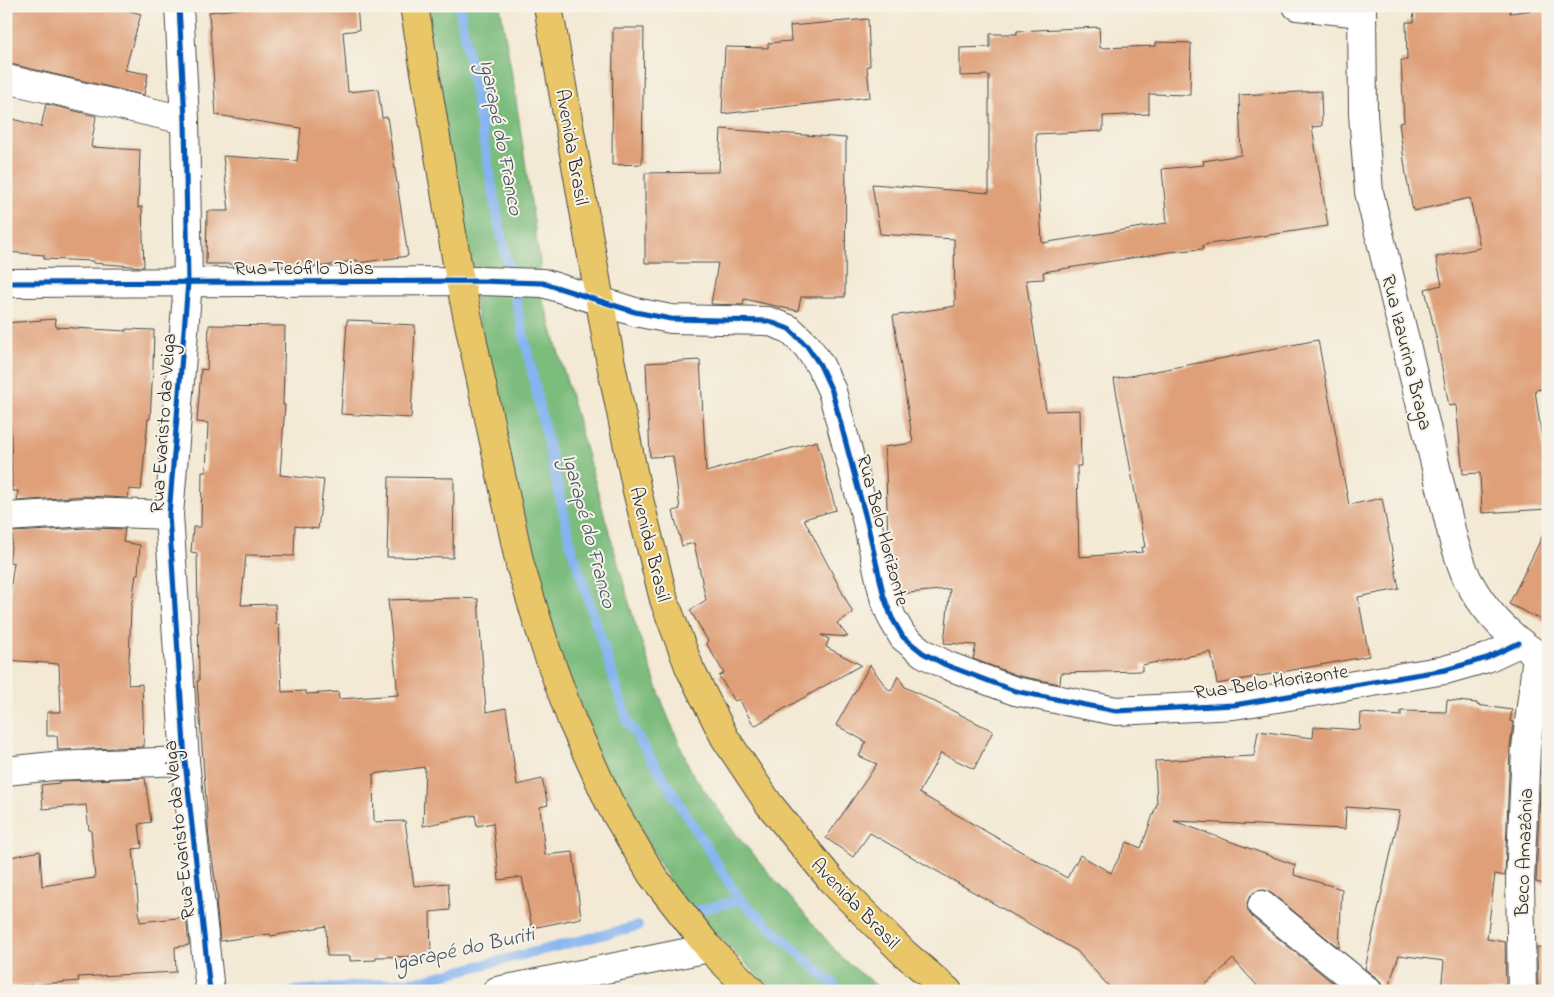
<svg xmlns="http://www.w3.org/2000/svg" width="1554" height="997" font-family="'Indie Flower',sans-serif">
<style>
.forest{fill:#7bbc7d;stroke:#537454}
.lines{fill:none;stroke-linecap:round;stroke-linejoin:round}
.stream{stroke:#85b4f0;stroke-width:10}
.building{fill:#dfa079}
.minor-casing{stroke:#494844;stroke-width:30}
.trunk-casing{stroke:#494844;stroke-width:30}
.minor{stroke:#fff;stroke-width:28}
.trunk{stroke:#e9c769;stroke-width:28}
.cycleway-casing{stroke:#f7f3e8;stroke-width:8}
.cycleway{stroke:#0057b8;stroke-width:5}
.labels{text-anchor:middle;stroke-width:4;stroke-linejoin:round;paint-order:stroke}
.street-label{font-size:20px;fill:#2b2b2b;stroke:#f7f3e8}
.water-label{font-size:21px;font-style:italic;fill:#465466;stroke:#f7f3e8}
</style>
<rect width="100%" height="100%" fill="#f7f3e8"/>
<filter id="ink" filterUnits="userSpaceOnUse"><feTurbulence type="fractalNoise" baseFrequency=".02" numOctaves="2"/><feDisplacementMap in="SourceGraphic" scale="10" xChannelSelector="R" yChannelSelector="G"/><feConvolveMatrix kernelMatrix="1 2 1 2 8 2 1 2 1" color-interpolation-filters="sRGB"/></filter>
<filter id="wash" filterUnits="userSpaceOnUse"><feTurbulence type="fractalNoise" baseFrequency=".0096" numOctaves="4" result="noise"/><feDisplacementMap in="SourceGraphic" scale="20" xChannelSelector="R" yChannelSelector="G"/><feGaussianBlur stdDeviation="1.12" result="paint"/><feColorMatrix in="noise" values="0 0 0 0 0 0 0 0 0 0 0 0 0 0 0 0 0 1.4 0 .05"/><feComposite in="paint" operator="in"/></filter>
<g filter="url(#wash)">
<rect width="100%" height="100%" fill="#f3e9d4"/>
<polygon class="forest" points="421,6 500,6 514,86 540,263 541,297 548,315 634,620 665,710 692,773 739,838 842,958 883,991 775,991 761,979 679,897 573,712 516,529"/>
<g class="lines">
<g class="stream">
<polyline points="459,6 499,225 571,546 628,722 740,900 841,991"/>
<polyline points="687,913 740,900"/>
<polyline points="294,991 419,981 638,926"/>
</g>
</g>
<g id="blocks">
<g class="building">
<polygon points="6,6 113,6 141,14 125,70 148,74 144,95 6,63"/>
<polygon points="264,6 357,6 359,30 343,32 348,92 378,89 382,118 387,117 408,256 358,263 357,260 326,266 233,266 233,264 206,264 207,211 229,211 223,156 297,161 301,128 216,115 209,12"/>
<polygon points="1413,6 1510,6 1510,13 1548,8 1548,388 1535,390 1546,468 1548,467 1548,509 1482,513 1480,473 1463,474 1456,405 1449,406 1437,341 1425,289 1442,285 1436,257 1480,248 1470,198 1413,211 1406,175 1399,123 1404,122 1401,60 1407,60 1406,22 1414,22"/>
<polygon points="868,19 870,66 867,66 870,97 722,114 725,47 768,48 768,43 791,41 790,26"/>
<polygon points="1099,27 1100,48 1156,46 1156,42 1191,43 1190,95 1149,94 1149,114 1103,116 1103,131 1036,134 1042,243 1167,223 1162,169 1204,165 1203,161 1241,155 1239,95 1321,91 1322,126 1312,127 1328,226 1203,245 1203,249 1169,252 1043,272 1044,279 1026,280 1046,411 1080,410 1081,466 1077,466 1079,557 1143,552 1142,547 1145,547 1114,379 1318,340 1349,505 1382,498 1399,589 1358,597 1369,656 1217,684 1211,652 1142,665 1142,671 1061,673 1060,684 1019,676 973,659 976,645 944,643 950,589 899,594 888,546 886,471 884,447 913,443 893,316 955,306 954,239 880,234 872,184 989,193 989,75 960,76 960,48 990,47 990,34 1017,34 1017,31"/>
<polygon points="613,28 644,28 642,164 612,165"/>
<polygon points="46,104 96,116 91,147 140,150 138,208 142,207 144,267 93,263 93,261 44,259 44,255 6,252 6,117 41,127"/>
<polygon points="721,129 846,138 845,297 801,297 798,311 744,299 743,305 711,304 718,263 645,263 645,173 719,172"/>
<polygon points="55,319 56,327 126,331 126,329 154,330 153,367 150,419 148,419 141,490 129,489 128,498 86,496 17,501 18,491 12,491 10,393 8,393 6,370 6,323"/>
<polygon points="347,320 372,321 372,323 415,325 411,418 341,414"/>
<polygon points="209,325 285,326 283,405 285,405 280,475 324,480 318,529 295,526 294,556 246,555 241,605 275,604 276,625 279,624 282,692 306,691 306,694 338,692 339,699 398,695 388,600 458,598 478,599 486,712 506,708 517,785 542,779 548,805 540,807 545,855 573,852 581,918 532,928 522,877 499,880 493,823 477,826 475,815 423,826 425,767 373,774 374,822 405,821 414,886 448,883 450,910 430,912 431,956 376,957 376,960 350,961 350,956 327,956 326,926 271,936 270,934 220,941 216,901 218,900 209,838 197,681 199,681 199,675 197,553 191,552 193,527 201,527 202,472 206,472 208,423 197,422 201,369 207,370"/>
<polygon points="700,360 706,472 817,441 836,510 804,519 853,613 837,623 848,637 821,635 829,639 826,647 861,665 754,726 739,699 735,701 719,676 724,673 706,643 708,641 690,610 706,600 694,543 682,546 673,511 680,509 673,456 650,457 646,363"/>
<polygon points="389,477 454,478 453,558 387,557"/>
<polygon points="1548,525 1548,623 1509,604"/>
<polygon points="87,528 125,529 123,542 140,545 138,574 136,574 131,609 128,685 142,684 144,747 58,750 57,736 47,736 47,712 61,712 59,664 6,660 9,598 14,563 9,562 13,532"/>
<polygon points="870,665 886,687 891,691 898,676 905,687 993,731 974,769 941,753 919,793 1067,878 1080,855 1111,873 1127,842 1141,848 1157,804 1155,761 1254,756 1258,731 1313,738 1314,727 1360,730 1361,713 1401,716 1401,711 1446,712 1447,700 1477,703 1477,705 1512,710 1510,721 1513,722 1510,748 1505,876 1495,874 1487,939 1505,942 1506,991 1441,991 1444,961 1399,955 1387,991 1383,991 1382,985 1378,979 1365,969 1400,811 1346,807 1345,829 1174,821 1295,865 1294,875 1342,889 1339,948 1271,893 1264,890 1256,891 1250,896 1247,903 1248,911 1252,917 1333,983 1327,991 1262,991 1233,959 1199,991 1113,991 1077,951 870,833 853,857 826,838 877,764 859,756 866,742 836,725"/>
<polygon points="1544,730 1548,731 1548,885 1536,882 1542,750"/>
<polygon points="145,778 151,822 139,824 142,848 133,849 140,922 186,917 189,945 175,947 176,972 78,977 79,981 6,987 6,858 40,851 42,886 95,878 91,830 89,830 86,805 43,809 41,785 59,783 59,781"/>
<polygon points="1537,947 1548,948 1548,991 1538,991"/>
</g>
</g>
</g>
<g filter="url(#ink)">
<use href="#blocks" fill-opacity="0" stroke="#494844" stroke-width="1"/>
<g class="lines">
<g class="minor-casing">
<g id="minor">
<polyline points="179,6 185,120 188,282 169,515 185,761 210,991"/>
<polyline points="1297,6 1361,13"/>
<path d="M 1362,6 L 1363,114 L 1369,192 L 1454,542 C 1459,555 1462,570 1469,582 C 1487,615 1515,642 1548,661"/>
<polyline points="6,79 185,120"/>
<polyline points="6,283 481,281 543,283 635,312 671,319 768,321 789,329 807,346 820,365 832,391 867,522 884,597 892,618 903,637 923,653 946,665 1015,691 1116,711 1234,705 1445,670 1487,658 1519,643"/>
<polyline points="6,517 87,512 169,515"/>
<polyline points="6,771 53,766 185,761"/>
<polyline points="1262,905 1368,991"/>
<polyline points="497,991 709,948"/>
<polyline points="1522,991 1520,880 1526,749 1537,655"/>
</g>
</g>
<g class="trunk-casing">
<g id="trunk">
<polyline points="414,6 460,281 520,565 546,649 572,721 610,804 652,875 709,948 752,991"/>
<polyline points="548,6 611,364 637,491 664,600 690,669 725,738 769,804 832,881 904,953 948,991"/>
</g>
</g>
<use href="#minor" class="minor"/>
<use href="#trunk" class="trunk"/>
<g class="cycleway-casing">
<g id="cycleway">
<polyline points="179,6 185,120 188,282 169,515 185,761 210,991"/>
<polyline points="6,283 481,281 543,283 635,312 671,319 768,321 789,329 807,346 820,365 832,391 867,522 884,597 892,618 903,637 923,653 946,665 1015,691 1116,711 1234,705 1445,670 1487,658 1519,643"/>
</g>
</g>
<use href="#cycleway" class="cycleway"/>
</g>
</g>
<g class="labels">
<g class="street-label">
<text transform="translate(573 147) rotate(80)" y="7">Avenida Brasil</text>
<text x="304" y="274">Rua Teófilo Dias</text>
<text transform="translate(1408 352) rotate(76)" y="7">Rua Izaurina Braga</text>
<text transform="translate(162 423) rotate(-86)" y="7">Rua Evaristo da Veiga</text>
<text transform="translate(884 530) rotate(75)" y="7">Rua Belo Horizonte</text>
<text transform="translate(651 544) rotate(76)" y="7">Avenida Brasil</text>
<text transform="translate(1271 681) rotate(-8)" y="7">Rua Belo Horizonte</text>
<text transform="translate(178 830) rotate(-96)" y="7">Rua Evaristo da Veiga</text>
<text transform="translate(1523 852) rotate(-88)" y="7">Beco Amazônia</text>
<text transform="translate(856 903) rotate(46)" y="7">Avenida Brasil</text>
</g>
<g class="water-label">
<text transform="translate(502 137) rotate(79)" y="7">Igarapé do Franco</text>
<text transform="translate(590 531) rotate(75)" y="7">Igarapé do Franco</text>
<text transform="translate(463 948) rotate(-12)" y="7">Igarapé do Buriti</text>
</g>
</g>
<rect width="1554" height="997" fill="none" stroke="#f7f3e8" stroke-width="25"/>
</svg>
